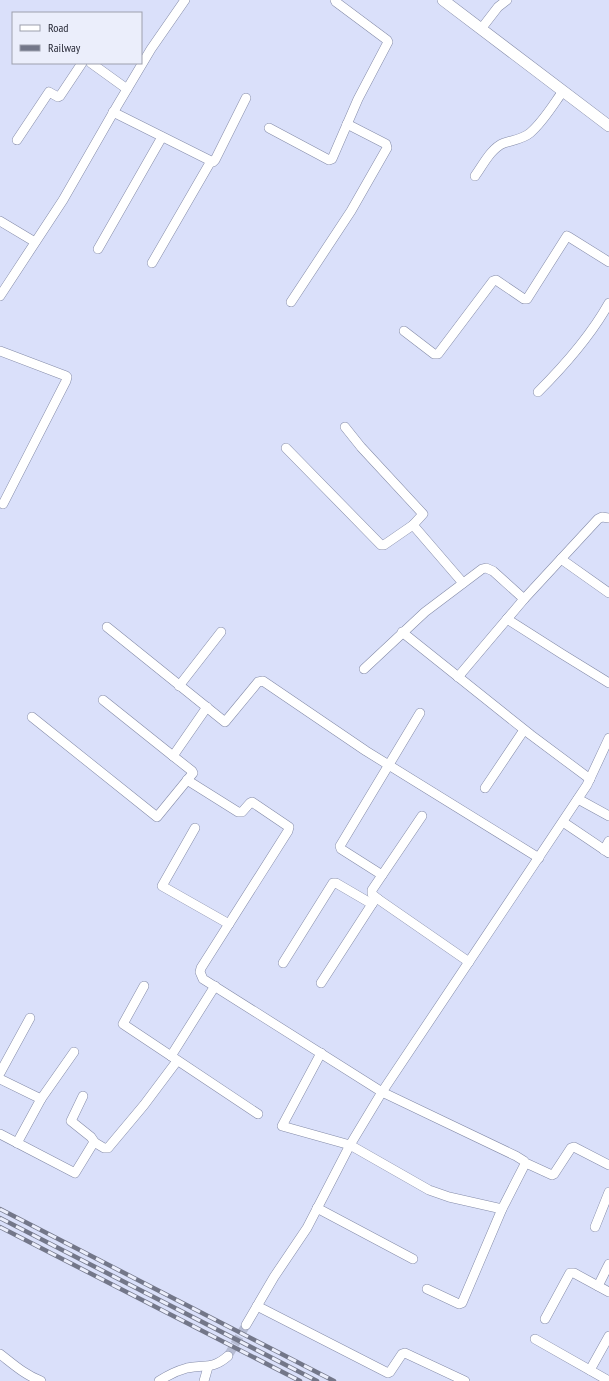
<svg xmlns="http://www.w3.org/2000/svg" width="609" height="1381" font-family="'PT Sans Narrow',sans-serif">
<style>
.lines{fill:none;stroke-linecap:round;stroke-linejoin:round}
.minor-tunnel{stroke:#b6bcd3;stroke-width:9;stroke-dasharray:9 4.5;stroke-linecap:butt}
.minor-casing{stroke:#848ba8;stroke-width:10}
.tertiary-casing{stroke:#848ba8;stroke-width:12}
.minor{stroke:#fff;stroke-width:9}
.tertiary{stroke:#fff;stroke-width:11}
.rail-casing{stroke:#737789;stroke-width:4.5}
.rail{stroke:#ebeefb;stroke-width:3;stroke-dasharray:9;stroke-linecap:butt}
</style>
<rect width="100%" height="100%" fill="#dae0fa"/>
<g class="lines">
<polyline class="minor-tunnel" points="228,1356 246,1325"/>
<g class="minor-casing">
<g id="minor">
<polyline points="481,29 498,7 507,0"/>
<polyline points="91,63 127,89"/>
<polyline points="113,112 213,162 215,160 246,98"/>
<polyline points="269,128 329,160 332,159 358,99 388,42 387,40 336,2 335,0"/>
<polyline points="17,140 49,92 58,97 60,96 82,63"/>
<path d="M 475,176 C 483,165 491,148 504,143 C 513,140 523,139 530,133 C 543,122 553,105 563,91"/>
<polyline points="0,221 35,242"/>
<polyline points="98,249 162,137"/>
<polyline points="152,263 211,161"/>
<polyline points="0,296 63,200 117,106 151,49 185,0"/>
<polyline points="291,302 351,211 387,148 386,144 347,124"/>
<polyline points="404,331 434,354 438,354 493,281 496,280 524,299 527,299 567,236 569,237 609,262"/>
<polyline points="0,351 66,376 67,377 66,381 3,504"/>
<path d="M 538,392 C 565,365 590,337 609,303"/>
<polyline points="345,427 361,447 423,514 413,525"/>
<polyline points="286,448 381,545 384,545 413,525 463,583"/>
<polyline points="561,559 609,593"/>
<polyline points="507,619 562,654 609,683"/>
<polyline points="107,627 225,722 258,682 263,681 366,751 539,858"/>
<polyline points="402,632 531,735 590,779"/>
<polyline points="364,669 425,612 482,569 486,568 493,571 524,599"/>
<polyline points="458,677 524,599 598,519 602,517 609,518"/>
<polyline points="179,686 221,632"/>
<polyline points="103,700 173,756"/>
<polyline points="32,717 157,817 193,773 192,771 173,756 207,707"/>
<polyline points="187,780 238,812 242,812 250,803 252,802 289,827 288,831 201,968 200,972 203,979 382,1092 516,1156 524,1161 526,1164"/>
<polyline points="485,788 524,730"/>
<polyline points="578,799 609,816"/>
<polyline points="563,822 609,853"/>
<polyline points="195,828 162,886 229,924"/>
<polyline points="604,850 609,841"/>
<polyline points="382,875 341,849 340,846 420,713"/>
<polyline points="378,899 372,894 372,890 422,816"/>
<polyline points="283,963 333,883 336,883 372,904"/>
<polyline points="321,983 374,901 378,899 469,962"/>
<polyline points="144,986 123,1024 258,1114"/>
<polyline points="321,1053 282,1126 350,1145 429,1190 449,1197 502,1209"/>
<polyline points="171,1056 215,986"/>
<polyline points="0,1073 30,1018"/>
<polyline points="0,1079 41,1099"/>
<polyline points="83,1096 71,1121 91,1137 95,1143"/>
<polyline points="0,1134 75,1173 94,1142 104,1148 108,1148 144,1105 177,1061"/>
<polyline points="17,1143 41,1099 74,1052"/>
<polyline points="317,1208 413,1259"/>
<polyline points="595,1227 609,1192"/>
<polyline points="598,1286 609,1264"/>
<polyline points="427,1289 459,1304 462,1303 502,1209 525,1164 528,1164 552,1175 554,1174 571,1148 574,1147 609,1165"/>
<polyline points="257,1306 388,1373 390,1372 402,1354 405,1353 465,1381"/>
<polyline points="545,1319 570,1273 574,1273 609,1292"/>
<polyline points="246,1325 274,1277 307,1228 350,1145 382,1092 587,785 609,738"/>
<polyline points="535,1339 609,1381"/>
<path d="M 0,1354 C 13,1364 25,1375 41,1381"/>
<polyline points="590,1370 609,1336"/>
<path d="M 159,1381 C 168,1375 176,1371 187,1368 C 205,1364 212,1370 228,1356"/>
<polyline points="204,1381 208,1367"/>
</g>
</g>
<g class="tertiary-casing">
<polyline id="tertiary" points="443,0 609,126"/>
</g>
<use href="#minor" class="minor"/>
<use href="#tertiary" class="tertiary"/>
<g class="rail-casing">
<g id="rail">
<polyline points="0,1209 334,1381"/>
<polyline points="0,1218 317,1381"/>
<polyline points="0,1227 300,1381"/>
</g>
</g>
<use href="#rail" class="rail"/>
</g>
<rect x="12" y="12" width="130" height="52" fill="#ebeefb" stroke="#9da0ad"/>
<rect x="20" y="25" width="20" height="6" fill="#ffffff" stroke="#9da0ad"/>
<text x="48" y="32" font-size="12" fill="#282a37">Road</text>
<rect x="20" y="45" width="20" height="6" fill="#737789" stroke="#9da0ad"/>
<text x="48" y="52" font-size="12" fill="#282a37">Railway</text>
</svg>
